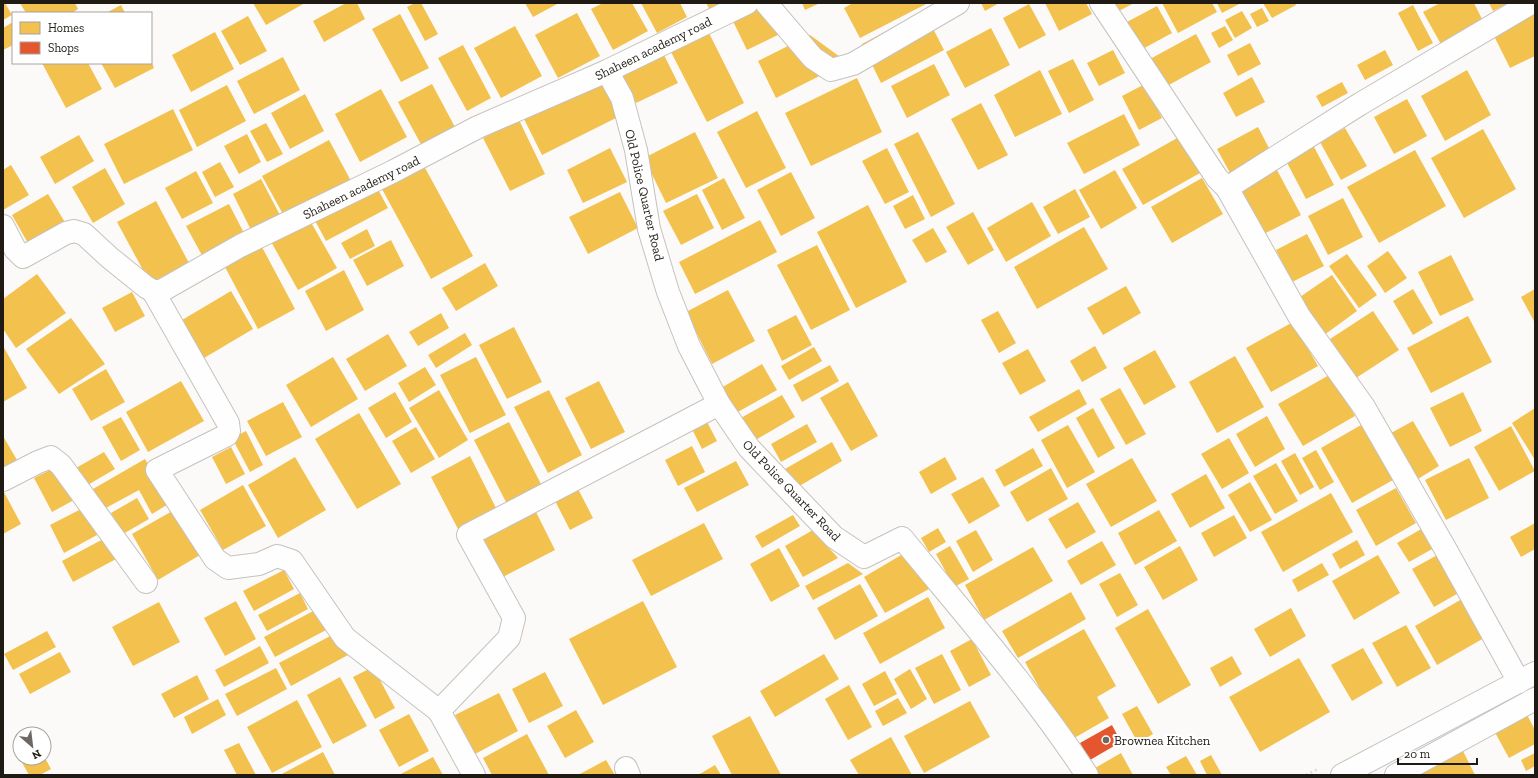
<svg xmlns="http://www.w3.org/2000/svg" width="1538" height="778" font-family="'Zilla Slab',serif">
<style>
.homes{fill:#f2c14e}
.shops{fill:#e4572e}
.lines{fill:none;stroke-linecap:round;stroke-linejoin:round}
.minor-casing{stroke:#c5c2be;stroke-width:24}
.major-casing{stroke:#c5c2be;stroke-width:24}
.path{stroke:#dddcdb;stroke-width:2.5;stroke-dasharray:2 3;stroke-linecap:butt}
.minor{stroke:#fffefe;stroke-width:22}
.major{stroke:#fffefe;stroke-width:22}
.poi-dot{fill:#6c6964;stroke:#fff;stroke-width:1.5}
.labels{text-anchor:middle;stroke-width:4;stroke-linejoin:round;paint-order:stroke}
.street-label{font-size:13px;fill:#1f1b14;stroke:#fff}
.poi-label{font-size:13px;fill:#1f1b14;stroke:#fff;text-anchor:start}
</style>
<rect width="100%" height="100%" fill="#fcfaf8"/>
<g class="homes">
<polygon points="3,3 5,3 12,15 3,20"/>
<polygon points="20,3 75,3 78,9 72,13 26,13"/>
<polygon points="253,3 305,3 266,25"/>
<polygon points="346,3 357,3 365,19 324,42 313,21"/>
<polygon points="415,3 421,3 438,34 425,41 407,7"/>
<polygon points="525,3 559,3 533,17"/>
<polygon points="603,3 632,3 648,31 613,50 591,9"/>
<polygon points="641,3 680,3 687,17 657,33"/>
<polygon points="706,3 728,3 711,12"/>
<polygon points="750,3 788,30 747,50 729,13"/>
<polygon points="802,3 820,3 805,10"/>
<polygon points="853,3 928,3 860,38 844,8"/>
<polygon points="981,3 999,3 985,11"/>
<polygon points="1045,3 1086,3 1092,14 1059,31"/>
<polygon points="1115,3 1134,3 1119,11"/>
<polygon points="1162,3 1212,3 1217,12 1178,33"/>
<polygon points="1217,3 1241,3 1222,13"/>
<polygon points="1263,3 1295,3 1296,5 1272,18"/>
<polygon points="1440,3 1474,3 1484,23 1442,46 1423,12"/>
<polygon points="1489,3 1508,3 1493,11"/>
<polygon points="1029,4 1046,35 1019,49 1003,18"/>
<polygon points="121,5 125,13 106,13"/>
<polygon points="1413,5 1433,43 1418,51 1398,13"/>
<polygon points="1157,6 1172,33 1139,51 1125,23"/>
<polygon points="1262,8 1269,21 1257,27 1250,14"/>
<polygon points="924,11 944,50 881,83 862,44"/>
<polygon points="1242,11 1252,28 1235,38 1225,20"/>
<polygon points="577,13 600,56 558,78 535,35"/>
<polygon points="1535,13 1535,56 1510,68 1493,34"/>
<polygon points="400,14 429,68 401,82 372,29"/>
<polygon points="248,16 267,51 240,65 221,31"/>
<polygon points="13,22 13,45 3,50 3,28"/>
<polygon points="515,26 542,76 501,98 474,48"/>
<polygon points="1225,26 1233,40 1219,48 1211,33"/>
<polygon points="991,28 1010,65 965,88 946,52"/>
<polygon points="708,31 744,103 707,122 670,50"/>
<polygon points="215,32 234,69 191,92 172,55"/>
<polygon points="1196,34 1211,62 1165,87 1150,59"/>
<polygon points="810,35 847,62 776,98 758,61"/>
<polygon points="1250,43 1261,64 1238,76 1227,55"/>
<polygon points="463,45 491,98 467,111 438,58"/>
<polygon points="1113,50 1125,73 1099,86 1087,63"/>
<polygon points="1385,50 1393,65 1365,80 1357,65"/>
<polygon points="662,51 678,83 636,103 620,71"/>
<polygon points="283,57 300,90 254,114 237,81"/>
<polygon points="1073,59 1094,100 1069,113 1048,71"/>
<polygon points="42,63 88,63 102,89 66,108"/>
<polygon points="101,63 152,63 154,68 115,88"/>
<polygon points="934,64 950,95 907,118 891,86"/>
<polygon points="1040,70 1062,114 1015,137 994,95"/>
<polygon points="1467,70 1491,115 1445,141 1421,96"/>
<polygon points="1252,77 1265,102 1236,117 1223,93"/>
<polygon points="601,78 620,116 542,155 523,117"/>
<polygon points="857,78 882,132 811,166 785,113"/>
<polygon points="1342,82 1348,93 1322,107 1316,96"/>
<polygon points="432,84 456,129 423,148 398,102"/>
<polygon points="1145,84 1162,118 1139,130 1122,96"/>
<polygon points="227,85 246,121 197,147 179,110"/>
<polygon points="381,89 407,137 360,162 335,114"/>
<polygon points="305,94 324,131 290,149 271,113"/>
<polygon points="1407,99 1427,136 1394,154 1374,117"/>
<polygon points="981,103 1008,155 978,170 951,119"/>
<polygon points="173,109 193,150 124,184 104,144"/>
<polygon points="757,111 786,168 746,188 717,132"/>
<polygon points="1124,114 1140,145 1084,174 1067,143"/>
<polygon points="519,120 545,174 510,191 483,138"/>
<polygon points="266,123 283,154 267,162 250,131"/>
<polygon points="1258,127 1271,152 1230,173 1217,149"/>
<polygon points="1345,128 1367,166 1341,180 1320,142"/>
<polygon points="1483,129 1516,189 1464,218 1431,158"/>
<polygon points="695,132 718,178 666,203 644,158"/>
<polygon points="918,132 955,204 931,217 894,144"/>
<polygon points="247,134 261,162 239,174 224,146"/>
<polygon points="79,135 94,161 55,184 40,157"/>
<polygon points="1179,137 1200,173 1143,205 1122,169"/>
<polygon points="329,140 351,181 284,216 262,176"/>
<polygon points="1312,143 1334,185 1306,199 1284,157"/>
<polygon points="610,148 627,182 583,203 567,170"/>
<polygon points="887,148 909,192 885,204 862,161"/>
<polygon points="1415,150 1446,206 1379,243 1347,187"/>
<polygon points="220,162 234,187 215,197 202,172"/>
<polygon points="11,165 29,195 3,210 3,170"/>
<polygon points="424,166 473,256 431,279 382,189"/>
<polygon points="105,168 125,204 93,223 72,187"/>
<polygon points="1115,170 1137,208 1101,229 1079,190"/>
<polygon points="1277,170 1301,215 1260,236 1237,190"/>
<polygon points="196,171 213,203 182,219 165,188"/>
<polygon points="791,172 815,218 781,236 757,190"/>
<polygon points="724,178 745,218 722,230 702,190"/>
<polygon points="1202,178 1223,214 1172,243 1151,207"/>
<polygon points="261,179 281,217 252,232 233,194"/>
<polygon points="375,184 388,208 326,241 313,217"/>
<polygon points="1075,189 1090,217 1058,234 1043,207"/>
<polygon points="620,192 638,228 588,254 569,217"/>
<polygon points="48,194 66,224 29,245 12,215"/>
<polygon points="697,194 714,228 681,245 663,211"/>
<polygon points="913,195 925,219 905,229 893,206"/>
<polygon points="1343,198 1363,237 1328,255 1308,216"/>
<polygon points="156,201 189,263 150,283 117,222"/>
<polygon points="1032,202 1051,236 1006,262 987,228"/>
<polygon points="229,204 246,237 204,259 186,226"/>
<polygon points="868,205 907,282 856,308 817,232"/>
<polygon points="973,212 994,250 968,265 946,227"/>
<polygon points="308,217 337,268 298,290 269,238"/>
<polygon points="760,220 777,252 695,294 679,262"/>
<polygon points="1084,227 1108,269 1037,309 1014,267"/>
<polygon points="933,228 947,252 926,263 912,240"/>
<polygon points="367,229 375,246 350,259 341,243"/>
<polygon points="1307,234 1324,266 1292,282 1276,250"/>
<polygon points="391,240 404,266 367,286 353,260"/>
<polygon points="817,245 850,310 811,330 777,265"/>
<polygon points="262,247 295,309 258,329 225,267"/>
<polygon points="1388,251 1407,278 1385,293 1367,266"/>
<polygon points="1347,254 1377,295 1359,308 1329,266"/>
<polygon points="1451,255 1474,300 1440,316 1418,272"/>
<polygon points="485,263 498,286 456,311 442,288"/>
<polygon points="344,270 364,310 326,331 305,291"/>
<polygon points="37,274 66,313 16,348 3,329 3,299"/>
<polygon points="1332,275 1357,311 1320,338 1294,301"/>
<polygon points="1126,286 1141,313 1103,335 1087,308"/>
<polygon points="1413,289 1433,323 1413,335 1393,301"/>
<polygon points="1535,289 1535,323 1521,297"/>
<polygon points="728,290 755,341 712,364 686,312"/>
<polygon points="231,291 253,329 199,361 177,323"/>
<polygon points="132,292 145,316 115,332 102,308"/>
<polygon points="998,311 1016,343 999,353 981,320"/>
<polygon points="1373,311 1399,350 1356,378 1330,339"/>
<polygon points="441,313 449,328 418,346 409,332"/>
<polygon points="796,315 812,345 782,361 767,330"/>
<polygon points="1468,316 1492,362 1431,393 1407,348"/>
<polygon points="71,318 105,364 59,394 26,349"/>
<polygon points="1293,322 1318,366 1271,392 1246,348"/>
<polygon points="514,327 542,382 507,399 479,345"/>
<polygon points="465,333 472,345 436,368 428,355"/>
<polygon points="388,334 407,366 365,391 346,359"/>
<polygon points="3,346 27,388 3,402"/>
<polygon points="1095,346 1107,368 1082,382 1070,361"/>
<polygon points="814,347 822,361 789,380 781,366"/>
<polygon points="1028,349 1046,381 1020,395 1002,363"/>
<polygon points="1155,350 1176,387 1144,405 1123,368"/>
<polygon points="1235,356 1264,407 1217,433 1189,382"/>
<polygon points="333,357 358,399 311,427 286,385"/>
<polygon points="476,357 506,415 470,433 440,375"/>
<polygon points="762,364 777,390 736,413 721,388"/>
<polygon points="830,365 839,381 802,402 793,385"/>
<polygon points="425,367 436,385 409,402 398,383"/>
<polygon points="106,369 125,402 91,421 72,389"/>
<polygon points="1331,374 1355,416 1303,446 1278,404"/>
<polygon points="181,381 204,421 148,452 126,412"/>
<polygon points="599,381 625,432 591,449 565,398"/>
<polygon points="848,382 878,436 851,451 820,398"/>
<polygon points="1120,388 1146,434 1126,445 1100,399"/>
<polygon points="1079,389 1087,404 1038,432 1029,417"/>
<polygon points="439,390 468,440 439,458 409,408"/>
<polygon points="549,390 582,455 548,473 514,407"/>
<polygon points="395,392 412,422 386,438 368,408"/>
<polygon points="1463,392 1482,431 1450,447 1430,408"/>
<polygon points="782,395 795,417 752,442 739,419"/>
<polygon points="283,402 302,437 266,456 247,421"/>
<polygon points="1093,408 1115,448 1098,458 1076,418"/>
<polygon points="1535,408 1535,460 1512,423"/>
<polygon points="359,413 401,484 357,509 315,439"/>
<polygon points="1267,416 1285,449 1255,467 1236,434"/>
<polygon points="121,417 140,450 121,461 102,427"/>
<polygon points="706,420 717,441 702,449 691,427"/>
<polygon points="1413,421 1439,466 1418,479 1391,433"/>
<polygon points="509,422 542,486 507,504 474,440"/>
<polygon points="807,424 817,442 781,462 771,444"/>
<polygon points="1068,425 1095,472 1067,488 1041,440"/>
<polygon points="1361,425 1393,480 1352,503 1321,448"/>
<polygon points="1511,426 1535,471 1499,491 1474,447"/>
<polygon points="416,427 435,459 411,473 392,441"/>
<polygon points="246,431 263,465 250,472 232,438"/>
<polygon points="3,436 17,460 3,468"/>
<polygon points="1229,438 1249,473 1222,489 1201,454"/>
<polygon points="832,442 842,461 796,488 785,469"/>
<polygon points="692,446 705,472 678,486 665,460"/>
<polygon points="231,447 245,474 226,484 212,457"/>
<polygon points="1033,448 1043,466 1004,487 995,470"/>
<polygon points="1316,450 1334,482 1320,490 1302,458"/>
<polygon points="104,452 115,469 86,486 76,468"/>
<polygon points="1295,453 1314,487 1300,495 1281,461"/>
<polygon points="470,456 497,510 459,531 431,477"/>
<polygon points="295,457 326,510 278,538 248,485"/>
<polygon points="945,457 957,479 931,494 919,472"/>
<polygon points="1132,458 1157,501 1111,527 1086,484"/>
<polygon points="1469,458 1489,498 1446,520 1425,480"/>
<polygon points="145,459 170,503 152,514 139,490 104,509 93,489"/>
<polygon points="736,461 749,485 697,512 684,488"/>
<polygon points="1276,463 1298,501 1275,514 1253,476"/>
<polygon points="56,467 74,500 52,512 34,478"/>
<polygon points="1051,468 1068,499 1027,522 1010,492"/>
<polygon points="1206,474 1225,508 1190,528 1171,494"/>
<polygon points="983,477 1000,506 969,524 951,494"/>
<polygon points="1250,482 1272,520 1250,532 1228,495"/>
<polygon points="575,483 593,518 570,530 552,495"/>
<polygon points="243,485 266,526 223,550 200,510"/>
<polygon points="1396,488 1416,523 1376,546 1356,510"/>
<polygon points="4,492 21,524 3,534 3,493"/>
<polygon points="1331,493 1353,532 1283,572 1261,532"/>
<polygon points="137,498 149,519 123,534 111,513"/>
<polygon points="1078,502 1096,532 1066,549 1048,519"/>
<polygon points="83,508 97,535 64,553 50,525"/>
<polygon points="174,510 200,555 158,580 132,534"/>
<polygon points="535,510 555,550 501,578 480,538"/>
<polygon points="1159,510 1177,541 1135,565 1118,533"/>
<polygon points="793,515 800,526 762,548 755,536"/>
<polygon points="1234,515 1247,538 1214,557 1201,533"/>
<polygon points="704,523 723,559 651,596 632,560"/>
<polygon points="1535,523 1535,549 1521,557 1510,537"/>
<polygon points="938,528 946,542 929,552 921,538"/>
<polygon points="1423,528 1434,548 1409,562 1397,543"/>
<polygon points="813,530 838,558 803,577 785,546"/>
<polygon points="976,530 993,560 973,572 956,541"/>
<polygon points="107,537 118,558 73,582 62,561"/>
<polygon points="1357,540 1365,555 1340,569 1332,554"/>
<polygon points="1102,541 1116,565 1081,585 1067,561"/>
<polygon points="950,546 969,579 954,587 936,554"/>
<polygon points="1180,546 1198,580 1163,600 1144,567"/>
<polygon points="1033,547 1053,581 984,620 965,585"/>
<polygon points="779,548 800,586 771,602 750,564"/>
<polygon points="908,551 929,589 885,613 864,577"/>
<polygon points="1441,553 1462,591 1434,607 1412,569"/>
<polygon points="1378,555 1400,593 1354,620 1332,581"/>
<polygon points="848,563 863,574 813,600 805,586"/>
<polygon points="1322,563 1329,575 1298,592 1292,580"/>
<polygon points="284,570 294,589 254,611 243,591"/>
<polygon points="1120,573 1138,605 1117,617 1099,584"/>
<polygon points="860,584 878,616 835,640 817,608"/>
<polygon points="1071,592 1086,619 1018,658 1002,631"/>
<polygon points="300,593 308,609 267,631 258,615"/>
<polygon points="928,597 945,628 880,664 863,633"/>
<polygon points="1462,599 1484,638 1437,665 1415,626"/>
<polygon points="236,601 256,639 225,656 204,618"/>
<polygon points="643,601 677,667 603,705 569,639"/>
<polygon points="159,602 180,642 133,666 112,627"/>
<polygon points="1291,608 1306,636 1270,657 1254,629"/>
<polygon points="317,609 328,629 275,657 264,637"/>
<polygon points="1148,609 1191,685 1158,704 1115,628"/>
<polygon points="1406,625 1431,668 1397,687 1372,643"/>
<polygon points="1084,629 1116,686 1097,697 1109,718 1069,741 1025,662"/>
<polygon points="47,631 56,647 13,670 4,654"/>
<polygon points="336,633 348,655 291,686 279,663"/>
<polygon points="972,639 991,675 969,687 950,651"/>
<polygon points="260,646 269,663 224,687 215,670"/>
<polygon points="1363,648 1383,683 1352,701 1331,665"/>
<polygon points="60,652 71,672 30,694 19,674"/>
<polygon points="824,654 839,679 775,717 760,691"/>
<polygon points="942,654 961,690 934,704 915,668"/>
<polygon points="1232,656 1242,674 1220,687 1210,668"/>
<polygon points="1299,658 1330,712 1260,752 1229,697"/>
<polygon points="373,667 395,708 375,719 353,677"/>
<polygon points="276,668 287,689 237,716 225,694"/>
<polygon points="910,669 927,699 911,709 894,679"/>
<polygon points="885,671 897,694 874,706 862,684"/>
<polygon points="545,672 563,706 529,723 512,689"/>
<polygon points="197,675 209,699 174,718 161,694"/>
<polygon points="340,677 367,726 333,744 307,695"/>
<polygon points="849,685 872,727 848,740 825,699"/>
<polygon points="499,693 518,731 475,754 455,715"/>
<polygon points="898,698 907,713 883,726 875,711"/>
<polygon points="218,699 226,715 192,734 184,717"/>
<polygon points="297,700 322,747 272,773 247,727"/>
<polygon points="970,701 990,737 924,773 904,736"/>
<polygon points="1137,706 1153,734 1138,743 1122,714"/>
<polygon points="1524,709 1535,730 1535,744 1509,758 1492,727"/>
<polygon points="576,710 594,742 565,758 547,726"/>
<polygon points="409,714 429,751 399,767 379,730"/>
<polygon points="750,716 781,775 732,775 712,736"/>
<polygon points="527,734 549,775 492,775 483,758"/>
<polygon points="891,737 912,775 859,775 850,760"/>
<polygon points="239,743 256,775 237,775 224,750"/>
<polygon points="1463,751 1475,775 1418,775"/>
<polygon points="323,752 335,775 280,775"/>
<polygon points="1121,753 1133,775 1099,775 1095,768"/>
<polygon points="1535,753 1535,766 1526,771 1521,760"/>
<polygon points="1211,755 1222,775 1207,775 1200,761"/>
<polygon points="1186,756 1197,775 1171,775 1166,767"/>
<polygon points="433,757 443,775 399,775"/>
<polygon points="22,758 45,758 51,769 40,775 29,775 20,759"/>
<polygon points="606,760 615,775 578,775"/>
<polygon points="715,765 721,775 698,775"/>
</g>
<polygon class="shops" points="1112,725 1121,742 1090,760 1080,743"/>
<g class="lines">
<g class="minor-casing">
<g id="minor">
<polyline points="766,3 813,58 831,70 853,64 958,3"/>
<polyline points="1101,3 1217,178 1227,188 1299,316 1364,407 1446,550 1519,682"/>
<path d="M 607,71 L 622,98 L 636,150 L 649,229 L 668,292 L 689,346 L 719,404 L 749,448 L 834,537 L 864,557 L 902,538 C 965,615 1032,691 1087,775"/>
<polyline points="1227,188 1360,104 1531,3"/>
<polyline points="3,226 15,249 23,257 66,233 74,231 84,234 110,258 146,287 153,291 161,291 240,246 394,171 478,127 607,71 747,3"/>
<polyline points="153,291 228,423 229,431 227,435 157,470 215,559 228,568 259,564 277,556 292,561 345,638 439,711"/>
<polyline points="3,480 38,462 51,457 61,465 146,582"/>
<polyline points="626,768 629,775"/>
<polyline points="474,775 439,711 509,638 514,618 468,535 719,404"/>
</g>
</g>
<g class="major-casing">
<g id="major">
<polyline points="1342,775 1535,673"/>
<polyline points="1396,775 1535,699"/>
</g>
</g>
<polyline class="path" points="1306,775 1318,769"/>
<use href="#minor" class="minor"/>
<use href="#major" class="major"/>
</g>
<circle class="poi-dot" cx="1106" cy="740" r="4"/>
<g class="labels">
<g class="street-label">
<text transform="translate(653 48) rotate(-26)" y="5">Shaheen academy road</text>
<text transform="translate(361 187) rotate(-26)" y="5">Shaheen academy road</text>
<text transform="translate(645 195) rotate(77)" y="5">Old Police Quarter Road</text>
<text transform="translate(792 490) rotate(46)" y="5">Old Police Quarter Road</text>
</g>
<g class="poi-label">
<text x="1114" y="745">Brownea Kitchen</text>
</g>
</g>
<rect width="1538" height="778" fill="none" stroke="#1f1b14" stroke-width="8"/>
<rect x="12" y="12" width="140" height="52" fill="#ffffff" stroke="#a5a4a1"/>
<rect x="20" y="22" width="20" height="12" fill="#f2c14e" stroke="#a5a4a1"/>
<text x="48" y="32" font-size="12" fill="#1f1b14">Homes</text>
<rect x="20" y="42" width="20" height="12" fill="#e4572e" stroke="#a5a4a1"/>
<text x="48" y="52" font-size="12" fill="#1f1b14">Shops</text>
<g transform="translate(32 746) rotate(152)"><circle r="19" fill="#ffffff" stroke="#a5a4a1"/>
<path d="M0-3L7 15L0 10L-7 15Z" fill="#6c6964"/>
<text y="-6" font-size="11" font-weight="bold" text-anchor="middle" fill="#1f1b14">N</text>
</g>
<path d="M1398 758v6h79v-6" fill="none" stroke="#1f1b14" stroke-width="2"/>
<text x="1404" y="758" font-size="12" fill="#1f1b14" stroke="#ffffff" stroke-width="3" paint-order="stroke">20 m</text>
</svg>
